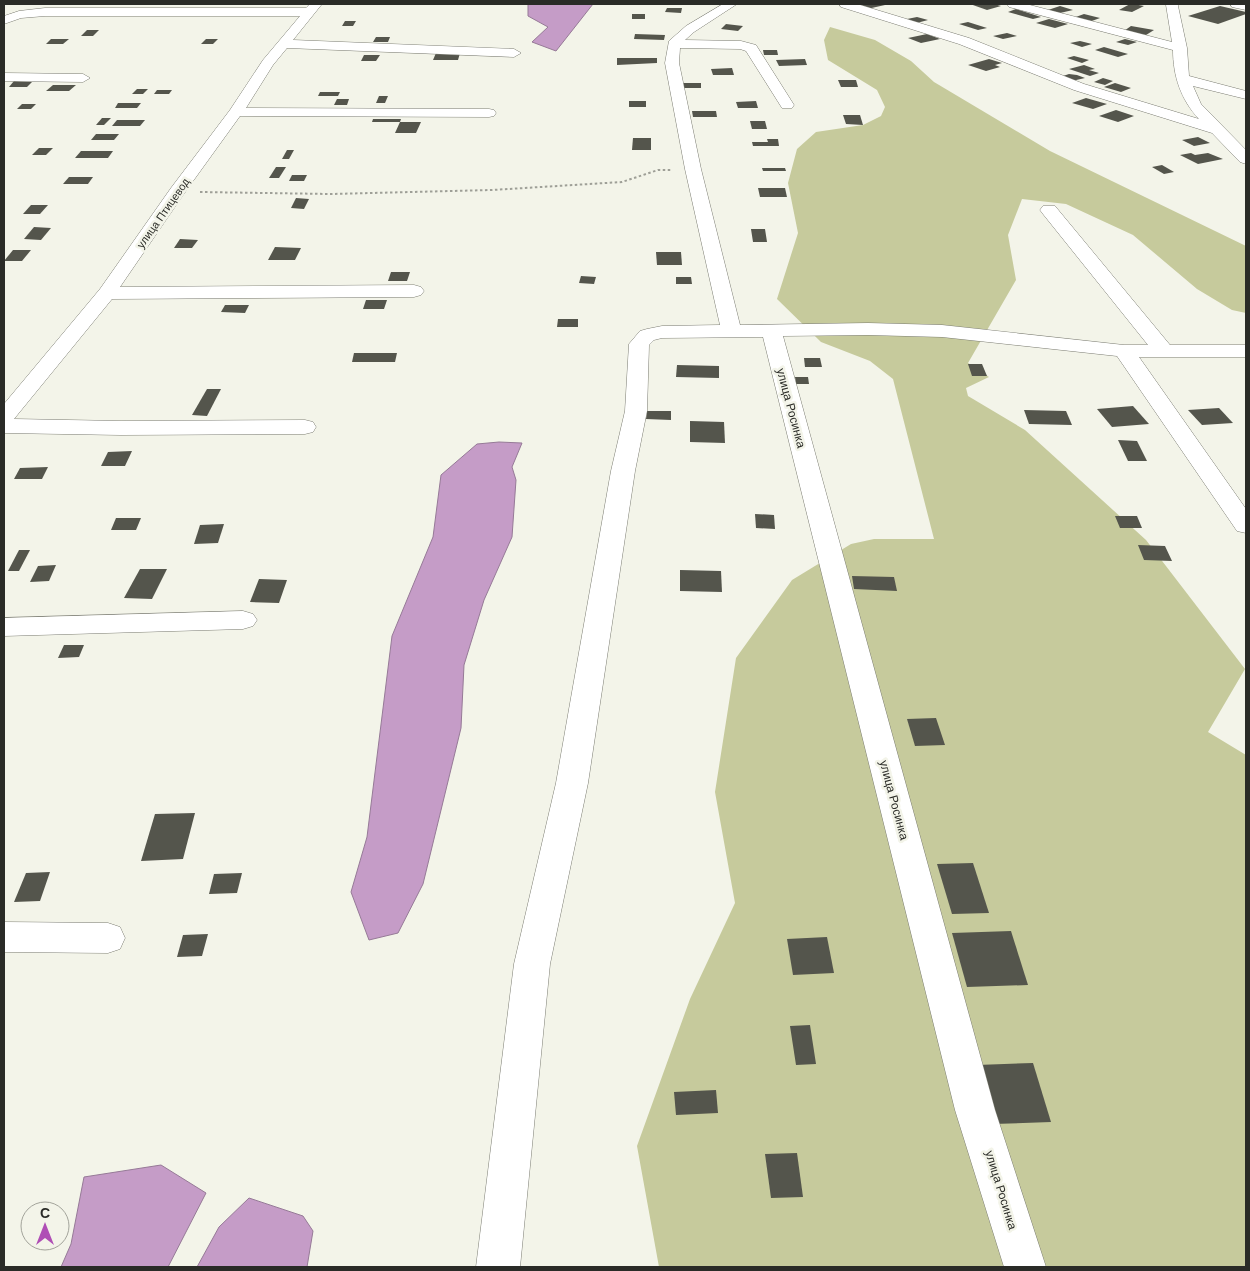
<svg xmlns="http://www.w3.org/2000/svg" width="1250" height="1271" font-family="Helvetica,sans-serif">
<style>
.green{fill:#c6ca9c}
.water{fill:#c59cc7;stroke:#967a97}
.building{fill:#54554c}
.lines{fill:none;stroke-linecap:round;stroke-linejoin:round}
.minor-casing{stroke:#7c7d73;stroke-width:1}
.path{stroke:#9e9f97;stroke-width:2;stroke-dasharray:2.5 2.5;stroke-linecap:butt}
.minor{fill:#fff;fill-rule:evenodd}
.labels{text-anchor:middle;stroke-width:5;stroke-linejoin:round;paint-order:stroke}
.far-street-label{font-size:11px;fill:#2a2b27;stroke:#f3f4e9}
.street-label{font-size:12px;fill:#2a2b27;stroke:#f3f4e9}
</style>
<rect width="100%" height="100%" fill="#f3f4e9"/>
<polygon class="green" points="830,27 875,40 911,61 934,82 1050,151 1246,246 1246,313 1232,310 1197,289 1133,235 1066,204 1022,199 1008,235 1016,280 968,363 989,377 966,388 968,396 1025,430 1146,540 1245,669 1208,732 1246,755 1246,1267 659,1267 637,1146 690,999 735,903 715,792 736,658 792,580 851,544 874,539 934,539 893,379 870,361 821,342 777,299 798,233 788,183 797,149 816,132 863,125 881,116 885,107 877,90 828,60 824,40"/>
<g class="water">
<polygon points="528,4 593,4 556,51 532,42 548,27 528,16"/>
<polygon points="499,442 522,443 512,467 516,480 512,537 484,600 464,665 461,728 423,884 398,933 369,940 351,892 367,837 392,636 433,537 441,475 477,444"/>
<polygon points="161,1165 206,1193 168,1267 61,1267 71,1244 84,1177"/>
<polygon points="249,1198 303,1216 313,1231 307,1267 197,1267 219,1227"/>
</g>
<g class="building">
<polygon points="854,4 885,4 885,5 867,9"/>
<polygon points="970,4 994,4 1001,6 987,10"/>
<polygon points="1130,4 1133,4 1144,6 1132,12 1119,10"/>
<polygon points="1060,6 1073,10 1060,13 1048,10"/>
<polygon points="1220,6 1246,12 1246,14 1218,24 1188,16"/>
<polygon points="667,8 682,8 681,13 665,12"/>
<polygon points="1016,9 1041,17 1033,19 1008,12"/>
<rect x="632" y="14" width="13" height="5"/>
<polygon points="1084,14 1100,18 1089,22 1073,18"/>
<polygon points="917,17 928,20 913,24 902,20"/>
<polygon points="1049,19 1068,24 1055,28 1036,23"/>
<polygon points="345,21 356,21 353,26 342,26"/>
<polygon points="968,22 987,28 978,30 959,24"/>
<polygon points="726,24 743,26 738,31 721,29"/>
<polygon points="1131,26 1154,30 1146,35 1124,31"/>
<polygon points="87,30 99,30 93,36 81,36"/>
<polygon points="1007,33 1017,36 1003,39 993,36"/>
<polygon points="635,34 665,35 664,40 634,39"/>
<polygon points="927,34 940,39 921,43 908,38"/>
<polygon points="376,37 390,37 388,42 373,42"/>
<polygon points="51,39 69,39 63,44 46,44"/>
<polygon points="206,39 218,39 213,44 201,44"/>
<polygon points="1125,39 1137,42 1128,45 1116,42"/>
<polygon points="1080,41 1092,44 1082,47 1070,43"/>
<polygon points="1104,47 1128,54 1118,57 1095,50"/>
<polygon points="763,50 777,50 778,55 764,55"/>
<polygon points="436,53 460,53 458,60 433,60"/>
<polygon points="364,55 380,55 376,61 361,61"/>
<polygon points="1074,56 1089,60 1082,63 1067,58"/>
<polygon points="617,58 657,58 657,63 617,65"/>
<polygon points="805,59 807,65 779,66 776,60"/>
<polygon points="989,59 1002,63 995,65 1000,67 986,71 968,65"/>
<polygon points="1084,65 1095,69 1089,70 1099,73 1090,76 1069,69"/>
<polygon points="732,68 734,75 713,75 711,69"/>
<polygon points="1069,74 1077,75 1085,78 1072,81 1060,77"/>
<polygon points="1103,78 1113,81 1105,85 1094,82"/>
<polygon points="838,80 856,80 858,87 841,87"/>
<polygon points="14,81 32,82 27,87 9,87"/>
<rect x="681" y="83" width="20" height="5"/>
<polygon points="1115,83 1131,88 1121,92 1104,87"/>
<polygon points="53,85 76,85 69,91 46,91"/>
<polygon points="137,89 148,89 143,94 132,94"/>
<polygon points="157,90 172,90 169,94 154,94"/>
<polygon points="320,92 340,92 338,96 318,96"/>
<polygon points="379,96 388,96 385,103 376,103"/>
<polygon points="1086,98 1107,104 1093,109 1072,103"/>
<polygon points="337,99 349,99 347,105 334,105"/>
<rect x="629" y="101" width="17" height="6"/>
<polygon points="756,101 758,108 738,108 736,102"/>
<polygon points="118,103 141,103 137,108 115,108"/>
<polygon points="22,104 36,104 31,109 17,109"/>
<polygon points="1116,110 1134,116 1118,122 1099,116"/>
<polygon points="692,111 716,111 717,117 693,117"/>
<polygon points="843,115 860,115 863,125 846,124"/>
<polygon points="102,118 111,118 104,125 96,125"/>
<polygon points="373,119 401,119 400,122 372,122"/>
<polygon points="117,120 145,120 140,126 112,126"/>
<polygon points="750,121 765,121 767,129 752,129"/>
<polygon points="400,122 421,122 416,133 395,133"/>
<polygon points="96,134 119,134 114,140 91,140"/>
<polygon points="1198,137 1210,143 1194,146 1182,140"/>
<polygon points="633,138 651,138 651,150 632,150"/>
<polygon points="767,139 778,139 779,146 753,146 752,142 768,142"/>
<polygon points="39,148 53,148 46,155 32,155"/>
<polygon points="287,150 294,150 289,159 282,159"/>
<polygon points="81,151 113,151 108,158 75,158"/>
<polygon points="1191,153 1195,155 1208,153 1223,159 1198,164 1180,155"/>
<polygon points="1162,165 1174,172 1164,174 1152,167"/>
<polygon points="276,167 286,167 279,178 269,178"/>
<polygon points="762,168 785,168 786,171 763,171"/>
<polygon points="292,175 307,175 304,181 289,181"/>
<polygon points="69,177 93,177 88,184 63,184"/>
<polygon points="758,188 785,188 787,197 760,197"/>
<polygon points="296,198 309,199 304,209 291,208"/>
<polygon points="31,205 48,205 40,214 23,214"/>
<polygon points="34,227 51,228 41,240 24,239"/>
<polygon points="751,229 765,229 767,242 753,242"/>
<polygon points="180,239 198,240 192,248 174,248"/>
<polygon points="275,247 301,248 295,260 268,260"/>
<polygon points="13,250 31,250 22,261 4,261"/>
<polygon points="656,252 681,252 682,265 657,265"/>
<polygon points="391,272 410,272 407,281 388,281"/>
<polygon points="581,276 596,277 594,284 579,283"/>
<polygon points="676,277 691,277 692,284 676,284"/>
<polygon points="366,300 387,300 384,309 363,309"/>
<polygon points="225,305 249,305 245,313 221,312"/>
<polygon points="558,319 578,319 578,327 557,327"/>
<polygon points="354,353 397,353 395,362 352,362"/>
<polygon points="804,358 820,358 822,367 805,367"/>
<polygon points="968,364 982,364 987,376 972,376"/>
<polygon points="677,365 719,366 719,378 676,377"/>
<polygon points="795,377 808,377 809,384 796,384"/>
<polygon points="207,389 221,389 207,416 192,415"/>
<polygon points="1133,406 1149,424 1112,427 1097,409"/>
<polygon points="1219,408 1233,423 1202,425 1188,410"/>
<polygon points="1024,410 1066,411 1072,425 1029,424"/>
<polygon points="647,411 671,411 671,420 646,419"/>
<polygon points="690,421 724,422 725,443 690,442"/>
<polygon points="1118,440 1137,441 1147,461 1128,461"/>
<polygon points="132,451 125,466 101,466 108,452"/>
<polygon points="48,467 42,479 14,479 20,468"/>
<polygon points="755,514 774,515 775,529 756,528"/>
<polygon points="1115,516 1137,516 1142,528 1120,528"/>
<polygon points="116,518 141,518 136,530 111,530"/>
<polygon points="224,524 218,543 194,544 200,525"/>
<polygon points="1138,545 1165,546 1172,561 1144,560"/>
<polygon points="19,550 30,550 19,571 8,571"/>
<polygon points="56,565 49,581 30,582 38,566"/>
<polygon points="140,569 167,569 152,599 124,598"/>
<polygon points="680,570 721,571 722,592 680,591"/>
<polygon points="852,576 894,577 897,591 854,589"/>
<polygon points="259,579 287,580 279,603 250,602"/>
<polygon points="64,645 84,645 79,657 58,658"/>
<polygon points="936,718 945,745 915,746 907,719"/>
<polygon points="195,813 183,859 141,861 155,814"/>
<polygon points="973,863 989,913 952,914 937,864"/>
<polygon points="50,872 40,901 14,902 26,873"/>
<polygon points="242,873 237,893 209,894 214,874"/>
<polygon points="1011,931 1028,985 967,987 952,933"/>
<polygon points="208,934 202,956 177,957 183,935"/>
<polygon points="827,937 834,973 793,975 787,939"/>
<polygon points="810,1025 816,1064 796,1065 790,1026"/>
<polygon points="1033,1063 1051,1122 993,1124 977,1065"/>
<polygon points="716,1090 718,1113 676,1115 674,1092"/>
<polygon points="797,1153 803,1197 771,1198 765,1154"/>
</g>
<g class="lines">
<g class="minor-casing">
<g id="minor">
<polygon points="310,4 322,4 293,40 514,49 521,53 514,57 287,48 273,65 246,108 489,109 494,110 496,113 494,116 489,117 240,116 183,195 120,287 414,285 421,287 424,291 421,295 414,297 112,299 14,419 121,421 305,420 313,422 316,427 313,432 305,434 121,435 4,433 4,404 100,289 171,188 230,110 263,60 300,16 45,16 21,18 4,24 4,16 19,11 45,8 306,8"/>
<polygon points="723,4 737,4 694,32 685,40 741,41 756,45 794,105 792,108 782,108 746,51 740,49 680,48 679,63 701,169 740,325 868,323 942,325 1124,345 1148,345 1043,214 1040,210 1043,206 1055,206 1170,345 1246,345 1246,357 1139,357 1246,509 1246,533 1237,531 1117,356 942,337 868,335 783,336 995,1110 1046,1267 1004,1267 955,1110 763,337 662,338 654,340 649,345 647,411 635,471 588,783 550,964 520,1267 476,1267 514,964 556,783 611,471 625,411 629,344 640,331 647,329 662,326 720,325 685,169 665,63 669,41 686,26"/>
<path d="M 839,4 L 857,4 L 969,38 L 1084,84 L 1199,119 C 1181,100 1173,76 1173,50 L 1009,7 L 1007,4 L 1026,4 L 1172,42 L 1166,5 L 1180,4 L 1178,6 L 1187,48 L 1189,76 L 1246,91 L 1246,99 L 1193,86 L 1201,104 L 1246,150 L 1246,164 L 1240,162 L 1212,133 L 1074,90 L 959,44 L 841,7 Z"/>
<polygon points="1230,4 1246,4 1246,10 1232,7"/>
<polygon points="4,73 83,74 90,78 83,82 4,81"/>
<polygon points="243,611 253,614 257,620 253,626 243,629 4,636 4,618"/>
<polygon points="4,922 108,923 120,927 125,938 120,949 108,953 4,952"/>
</g>
</g>
<polyline class="path" points="200,192 330,194 492,190 622,182 658,170 672,170"/>
<use href="#minor" class="minor"/>
</g>
<g class="labels">
<g class="far-street-label">
<text transform="translate(163 213) rotate(-55)" y="4">улица Птицевод</text>
</g>
<g class="street-label">
<text transform="translate(791 408) rotate(75)" y="4">улица Росинка</text>
<text transform="translate(894 800) rotate(75)" y="4">улица Росинка</text>
<text transform="translate(1001 1190) rotate(73)" y="4">улица Росинка</text>
</g>
</g>
<rect width="1250" height="1271" fill="none" stroke="#2a2b27" stroke-width="10"/>
<g transform="translate(45 1226)"><circle r="24" fill="#f3f4e9" stroke="#a3a49b"/>
<path d="M0-4L9 19L0 12L-9 19Z" fill="#af4eb5"/>
<text y="-8" font-size="14" font-weight="bold" text-anchor="middle" fill="#2a2b27">С</text>
</g>
</svg>
